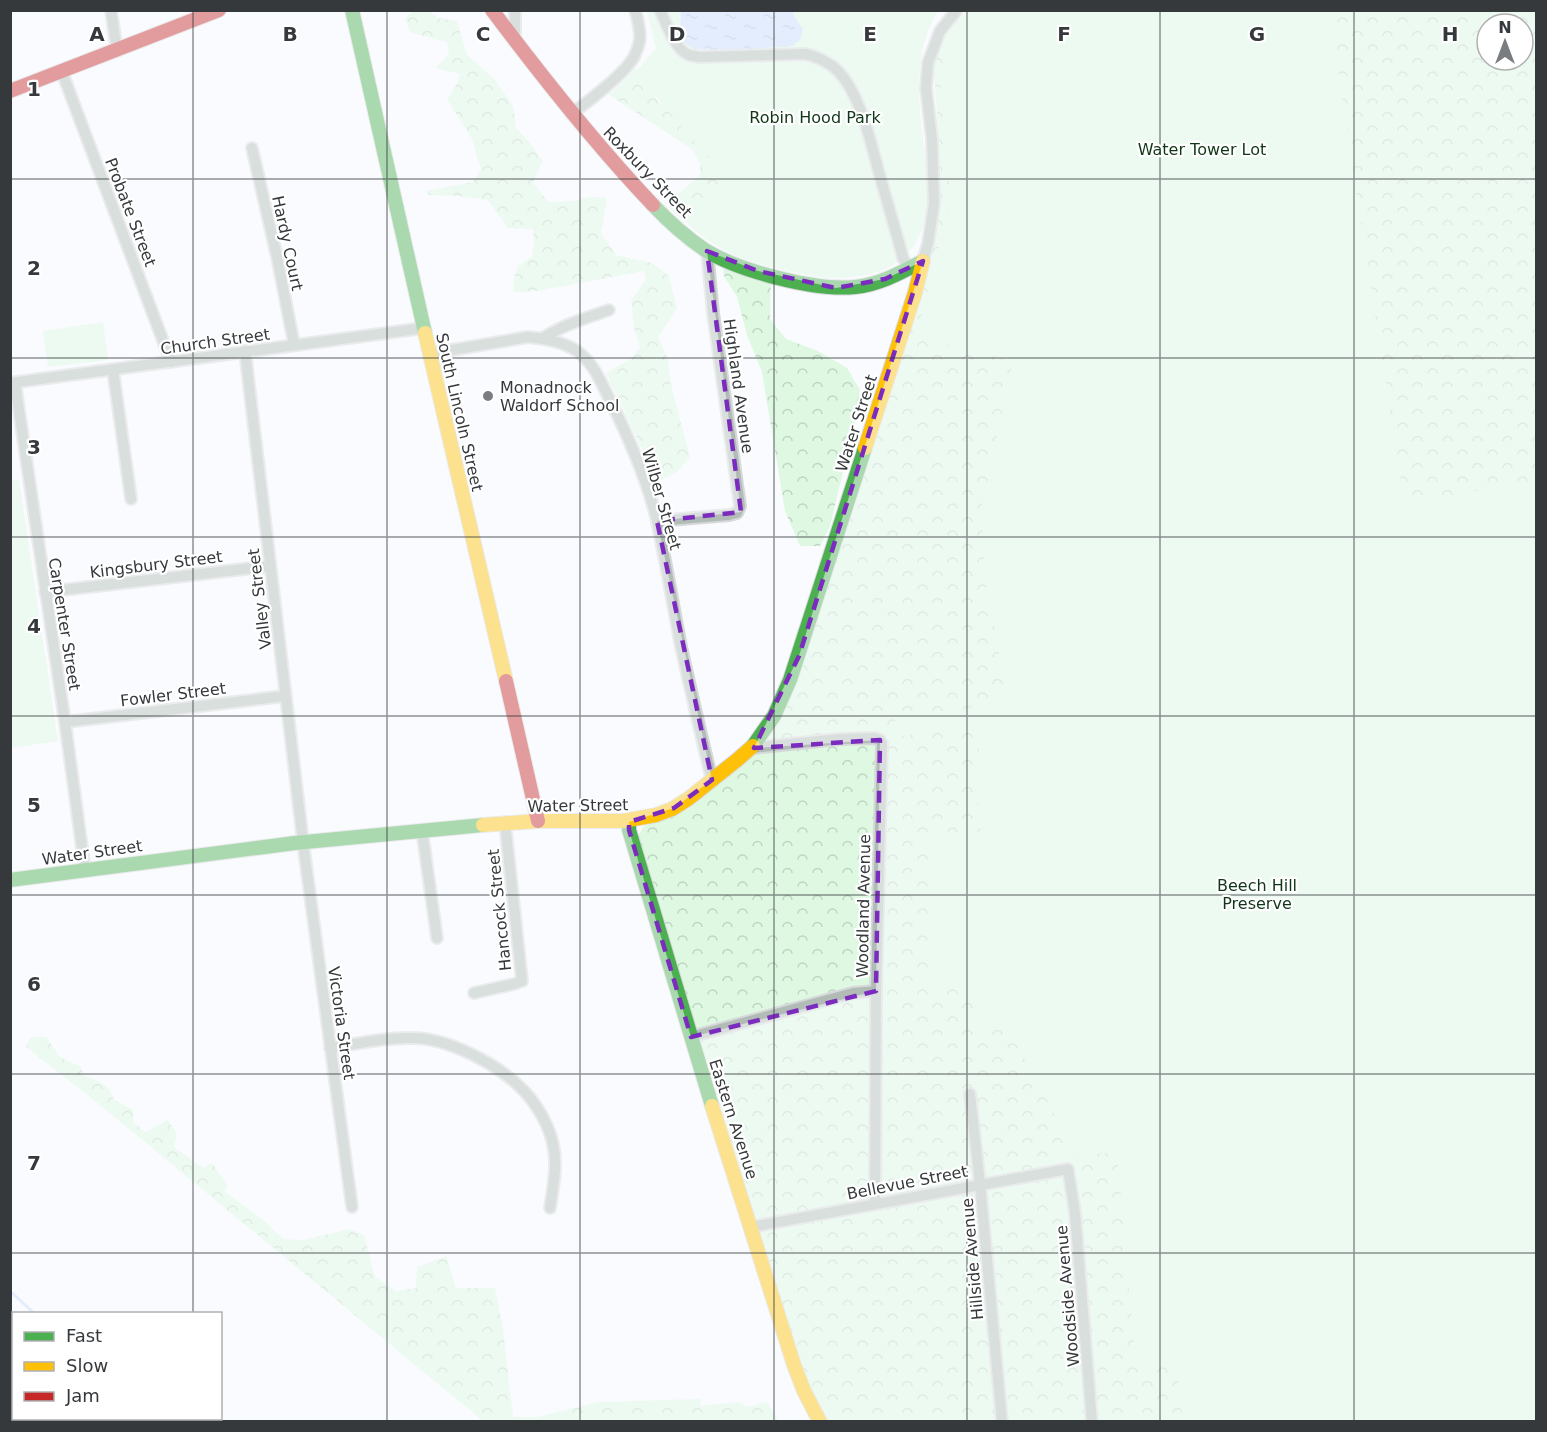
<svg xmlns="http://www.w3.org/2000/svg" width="1547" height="1432" font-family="'DejaVu Sans',sans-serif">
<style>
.forest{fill:url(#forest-crowns);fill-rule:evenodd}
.park{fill:#def8e2}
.water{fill:url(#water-ripples)}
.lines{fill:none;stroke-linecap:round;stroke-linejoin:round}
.stream{stroke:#cadcfc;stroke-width:3}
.street-casing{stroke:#d7d8da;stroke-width:14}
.fast-casing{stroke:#d7d8da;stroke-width:16}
.slow-casing{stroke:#d7d8da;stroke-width:16}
.jam-casing{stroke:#d7d8da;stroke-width:16}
.street{stroke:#b2bcb7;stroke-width:10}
.fast{stroke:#4caf50;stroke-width:14}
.slow{stroke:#ffc107;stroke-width:14}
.jam{stroke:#c62828;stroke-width:14}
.marked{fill:none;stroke:#7b2cbf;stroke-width:4.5;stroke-dasharray:12 8;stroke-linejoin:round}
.grid{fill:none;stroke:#36393c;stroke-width:1.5;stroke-opacity:0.55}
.poi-dot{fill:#7a7d80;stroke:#fff;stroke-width:2}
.labels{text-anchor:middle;stroke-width:4.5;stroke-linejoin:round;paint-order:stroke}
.park-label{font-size:16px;fill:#103617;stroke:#fff}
.street-label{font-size:16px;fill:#36393c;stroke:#fff}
.poi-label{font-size:16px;fill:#36393c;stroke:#fff;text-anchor:start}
.grid-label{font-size:20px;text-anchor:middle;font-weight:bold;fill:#36393c;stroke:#fff;stroke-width:4.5;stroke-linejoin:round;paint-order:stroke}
</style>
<defs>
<pattern id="forest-crowns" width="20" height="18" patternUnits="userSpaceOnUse" patternTransform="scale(1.5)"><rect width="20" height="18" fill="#def8e2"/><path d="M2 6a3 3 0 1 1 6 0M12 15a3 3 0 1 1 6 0" fill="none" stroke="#bfd5c3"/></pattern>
<pattern id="water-ripples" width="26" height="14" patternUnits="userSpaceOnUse" patternTransform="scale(1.5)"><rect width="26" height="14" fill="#cadcfc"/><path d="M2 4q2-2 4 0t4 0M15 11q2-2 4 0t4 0" fill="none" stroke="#aebed9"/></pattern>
</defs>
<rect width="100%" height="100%" fill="#f9fbfe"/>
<g class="forest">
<polygon points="413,11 429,11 438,18 457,21 467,55 495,80 513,106 516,128 529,142 543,161 533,182 548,202 574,201 591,197 607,198 601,233 616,255 652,263 669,276 677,309 658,337 668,359 671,385 690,457 676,473 656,482 637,438 606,373 631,359 640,347 634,328 631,301 646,279 644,271 538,291 513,292 514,278 518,266 532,257 534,241 533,229 508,228 488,200 458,196 429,195 425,191 473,182 481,169 472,139 447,99 457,84 460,74 436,68 449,54 447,42 410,32 405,18"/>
<path d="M 967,11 L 1536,11 L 1536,1421 L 827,1421 L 805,1380 L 737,1168 L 639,843 L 639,834 L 644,826 L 671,818 L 691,807 L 749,757 L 773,727 L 921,288 L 936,228 L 937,114 L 933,63 L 946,33 ZM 1487,24 L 1523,24 L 1523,60 L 1487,60 Z"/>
<polygon points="636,68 660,104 674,111 733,150 738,257 707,240 670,209 670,201 700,175 700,164 692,149 609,95"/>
<polygon points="723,265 771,282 770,319 786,339 818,351 847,368 860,390 857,414 830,526 820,546 800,546 785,511 762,372 747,335 737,297 724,276"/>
<path d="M 30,1037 L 46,1037 L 60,1057 L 81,1067 L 84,1076 C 98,1080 110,1085 114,1100 L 133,1110 L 134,1123 L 145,1132 L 168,1120 L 177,1134 L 174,1147 L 203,1168 L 212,1163 L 227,1185 L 225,1192 L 263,1220 L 283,1239 L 303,1240 L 350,1229 L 364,1235 L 375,1277 L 396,1291 L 416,1288 L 417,1267 L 446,1256 L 456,1288 L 495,1288 L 503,1329 L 513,1417 L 537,1417 L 599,1402 L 700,1399 L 701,1406 L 738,1402 L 747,1407 L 767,1402 L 779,1421 L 483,1421 L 94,1100 L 26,1047 Z"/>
</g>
<g class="park">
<path d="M 647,11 L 938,11 C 923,35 919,61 919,89 C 919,116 924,143 927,170 C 934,244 904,279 829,278 C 816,277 802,274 789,271 C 749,263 718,252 688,224 L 730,181 L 635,73 L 656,48 Z"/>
<path d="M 966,11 L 1329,11 L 1404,504 L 1536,480 L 1536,1421 L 1183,1421 L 1177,1366 L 1136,1369 L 1117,1152 L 1081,1155 L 1067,1158 L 1056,1117 L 1007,1025 L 974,1022 L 974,987 L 929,985 L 932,838 L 981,839 L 976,777 L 983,756 L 967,726 L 897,737 L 891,742 L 892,721 L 1004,703 L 1003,677 L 991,605 L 988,602 L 986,586 L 981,511 L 1013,363 L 979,351 L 917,339 C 922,312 929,286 936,259 C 940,243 946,227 948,210 C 956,138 918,78 966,11 Z"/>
<polygon points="103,322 108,360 48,367 43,331"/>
<polygon points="19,480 58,741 11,748 10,481"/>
</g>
<polygon class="water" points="681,10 793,11 794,16 803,29 800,40 792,46 738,50 694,49 686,44 682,39 680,29"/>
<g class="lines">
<g class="stream">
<polyline points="10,1291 35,1314"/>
<polyline points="36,1422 37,1418"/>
</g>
<g class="street-casing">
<g id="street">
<polyline points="111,10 117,51"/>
<path d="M 660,10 C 666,23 675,50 689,55 C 692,56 696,56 699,57 L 805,54 C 816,56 830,63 838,71 C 860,94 870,139 878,169 C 886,198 895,228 903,258 L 909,268"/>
<polyline points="515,41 515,10"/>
<polyline points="62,72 171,362"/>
<path d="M 571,114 C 588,102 624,74 634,57 C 637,51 639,45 640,39 C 640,29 638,20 635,10"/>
<polyline points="252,148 277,257 294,344"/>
<polyline points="923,261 928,243 934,204 932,139 926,88 928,63 940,31 957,10"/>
<path d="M 543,338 C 563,325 586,318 609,310"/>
<polyline points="245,351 304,850 352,1207"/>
<path d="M 429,354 L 528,337 C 547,339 568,342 583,356 C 596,368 603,387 611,402 C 630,440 647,480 657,521 C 666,563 673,605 681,647 C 691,691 701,736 712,780"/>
<polyline points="113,370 131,499"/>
<polyline points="10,383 424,328"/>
<polyline points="15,383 65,722 85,870"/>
<polyline points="657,521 729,515 737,513 740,506 713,313 707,251"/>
<polyline points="45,592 270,566"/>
<polyline points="65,722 285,696"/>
<polyline points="751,748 839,739 874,738 880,740 882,744 876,991 875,1204"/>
<polyline points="422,830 437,938"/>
<polyline points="474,993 514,984 522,981 505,823"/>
<polyline points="691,1037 853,993 876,991"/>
<path d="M 330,1048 C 357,1044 385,1037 412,1038 C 449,1038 500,1065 525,1092 C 538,1106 549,1126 553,1144 C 558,1165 553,1187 550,1208"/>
<polyline points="970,1094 980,1184 1002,1422"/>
<polyline points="751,1227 1068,1169 1075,1213 1092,1422"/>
</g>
</g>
<g class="fast-casing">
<g id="fast">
<polyline points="352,10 425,333"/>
<path d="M 653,205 C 669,222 686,237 705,250 C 739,271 815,291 855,287 C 879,285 902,272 923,261"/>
<polyline points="753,746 774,716 790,680 865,448"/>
<polyline points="629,822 629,830 712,1106"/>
<polyline points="10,880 295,843 483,825"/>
</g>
</g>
<g class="slow-casing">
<g id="slow">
<polyline points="425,333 506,681"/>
<polyline points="865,448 915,293 923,261"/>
<polyline points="483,825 538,821 623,821 656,815 672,809 688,799 737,760 753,746"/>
<polyline points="712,1106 794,1365 804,1391 820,1422"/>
</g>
</g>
<g class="jam-casing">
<g id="jam">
<path d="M 492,10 C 543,78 595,144 653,205"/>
<polyline points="10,91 219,10"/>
<polyline points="506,681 538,821"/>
</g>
</g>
<use href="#street" class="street"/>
<use href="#fast" class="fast"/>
<use href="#slow" class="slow"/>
<use href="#jam" class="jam"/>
</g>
<path d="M0 0H1547V1432H0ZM 707,251 L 758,271 L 836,288 L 885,279 L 923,261 L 799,656 L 754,748 L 880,740 L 876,991 L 691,1037 L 629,830 L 629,822 L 674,808 L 712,780 L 657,521 L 741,512 Z" fill="#f9fbfe" fill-opacity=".55" fill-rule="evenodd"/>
<path class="marked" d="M 707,251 L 758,271 L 836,288 L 885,279 L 923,261 L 799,656 L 754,748 L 880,740 L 876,991 L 691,1037 L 629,830 L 629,822 L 674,808 L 712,780 L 657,521 L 741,512 Z"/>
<path class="grid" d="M 193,10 L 193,1314M 387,10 L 387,1422M 580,10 L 580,1422M 774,10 L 774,1422M 967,10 L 967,1422M 1160,10 L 1160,1422M 1354,10 L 1354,1422M 10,179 L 1536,179M 10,358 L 1536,358M 10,537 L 1536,537M 10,716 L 1536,716M 10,895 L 1536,895M 10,1074 L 1536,1074M 10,1253 L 1536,1253M 193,1418 L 193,1422"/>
<circle class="poi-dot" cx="488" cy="396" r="6"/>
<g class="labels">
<g class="park-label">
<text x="815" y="123">Robin Hood Park</text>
<text x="1202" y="155">Water Tower Lot</text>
<text x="1257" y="891">Beech Hill<tspan x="1257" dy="18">Preserve</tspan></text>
</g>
<g class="street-label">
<text transform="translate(648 172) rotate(46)" y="6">Roxbury Street</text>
<text transform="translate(131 212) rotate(69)" y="6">Probate Street</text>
<text transform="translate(288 243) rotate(78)" y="6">Hardy Court</text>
<text transform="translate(215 341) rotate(-8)" y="6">Church Street</text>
<text transform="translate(739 386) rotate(82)" y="6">Highland Avenue</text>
<text transform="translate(460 412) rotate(77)" y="6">South Lincoln Street</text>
<text transform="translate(856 423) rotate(-72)" y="6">Water Street</text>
<text transform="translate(662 499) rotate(74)" y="6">Wilber Street</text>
<text transform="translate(156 564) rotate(-7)" y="6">Kingsbury Street</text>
<text transform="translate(259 599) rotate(-97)" y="6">Valley Street</text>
<text transform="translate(65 624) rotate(81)" y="6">Carpenter Street</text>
<text transform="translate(173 694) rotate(-7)" y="6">Fowler Street</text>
<text transform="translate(578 805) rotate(-1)" y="6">Water Street</text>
<text transform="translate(92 852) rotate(-8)" y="6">Water Street</text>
<text transform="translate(863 906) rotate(-89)" y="6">Woodland Avenue</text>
<text transform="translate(499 910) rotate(-96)" y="6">Hancock Street</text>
<text transform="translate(342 1023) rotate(82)" y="6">Victoria Street</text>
<text transform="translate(734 1119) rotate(72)" y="6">Eastern Avenue</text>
<text transform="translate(907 1182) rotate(-11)" y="6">Bellevue Street</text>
<text transform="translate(972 1259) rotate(-95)" y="6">Hillside Avenue</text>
<text transform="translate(1067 1296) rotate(-95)" y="6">Woodside Avenue</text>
</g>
<g class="poi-label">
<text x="500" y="393">Monadnock<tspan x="500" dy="18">Waldorf School</tspan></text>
</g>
</g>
<g class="grid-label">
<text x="97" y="41">A</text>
<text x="290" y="41">B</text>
<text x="483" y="41">C</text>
<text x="677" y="41">D</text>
<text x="870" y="41">E</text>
<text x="1064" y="41">F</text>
<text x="1257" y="41">G</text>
<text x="1450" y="41">H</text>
<text x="34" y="96">1</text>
<text x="34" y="275">2</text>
<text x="34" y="454">3</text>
<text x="34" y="633">4</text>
<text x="34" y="812">5</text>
<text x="34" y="991">6</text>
<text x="34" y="1170">7</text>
</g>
<rect width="1547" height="1432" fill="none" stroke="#36393c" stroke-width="24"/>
<rect x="12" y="1312" width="210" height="108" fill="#ffffff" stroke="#afb0b1" stroke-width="1.5"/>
<rect x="24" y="1332" width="30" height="9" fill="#4caf50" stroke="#afb0b1" stroke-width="1.5"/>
<text x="66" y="1342" font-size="18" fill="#36393c">Fast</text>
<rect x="24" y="1362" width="30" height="9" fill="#ffc107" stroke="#afb0b1" stroke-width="1.5"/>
<text x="66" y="1372" font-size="18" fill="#36393c">Slow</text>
<rect x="24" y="1392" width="30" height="9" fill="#c62828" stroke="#afb0b1" stroke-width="1.5"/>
<text x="66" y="1402" font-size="18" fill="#36393c">Jam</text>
<g transform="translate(1505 42)"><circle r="28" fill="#ffffff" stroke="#afb0b1" stroke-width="1.5"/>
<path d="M0-4.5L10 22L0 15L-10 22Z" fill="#7a7d80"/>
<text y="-9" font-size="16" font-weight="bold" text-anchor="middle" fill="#36393c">N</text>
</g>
</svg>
